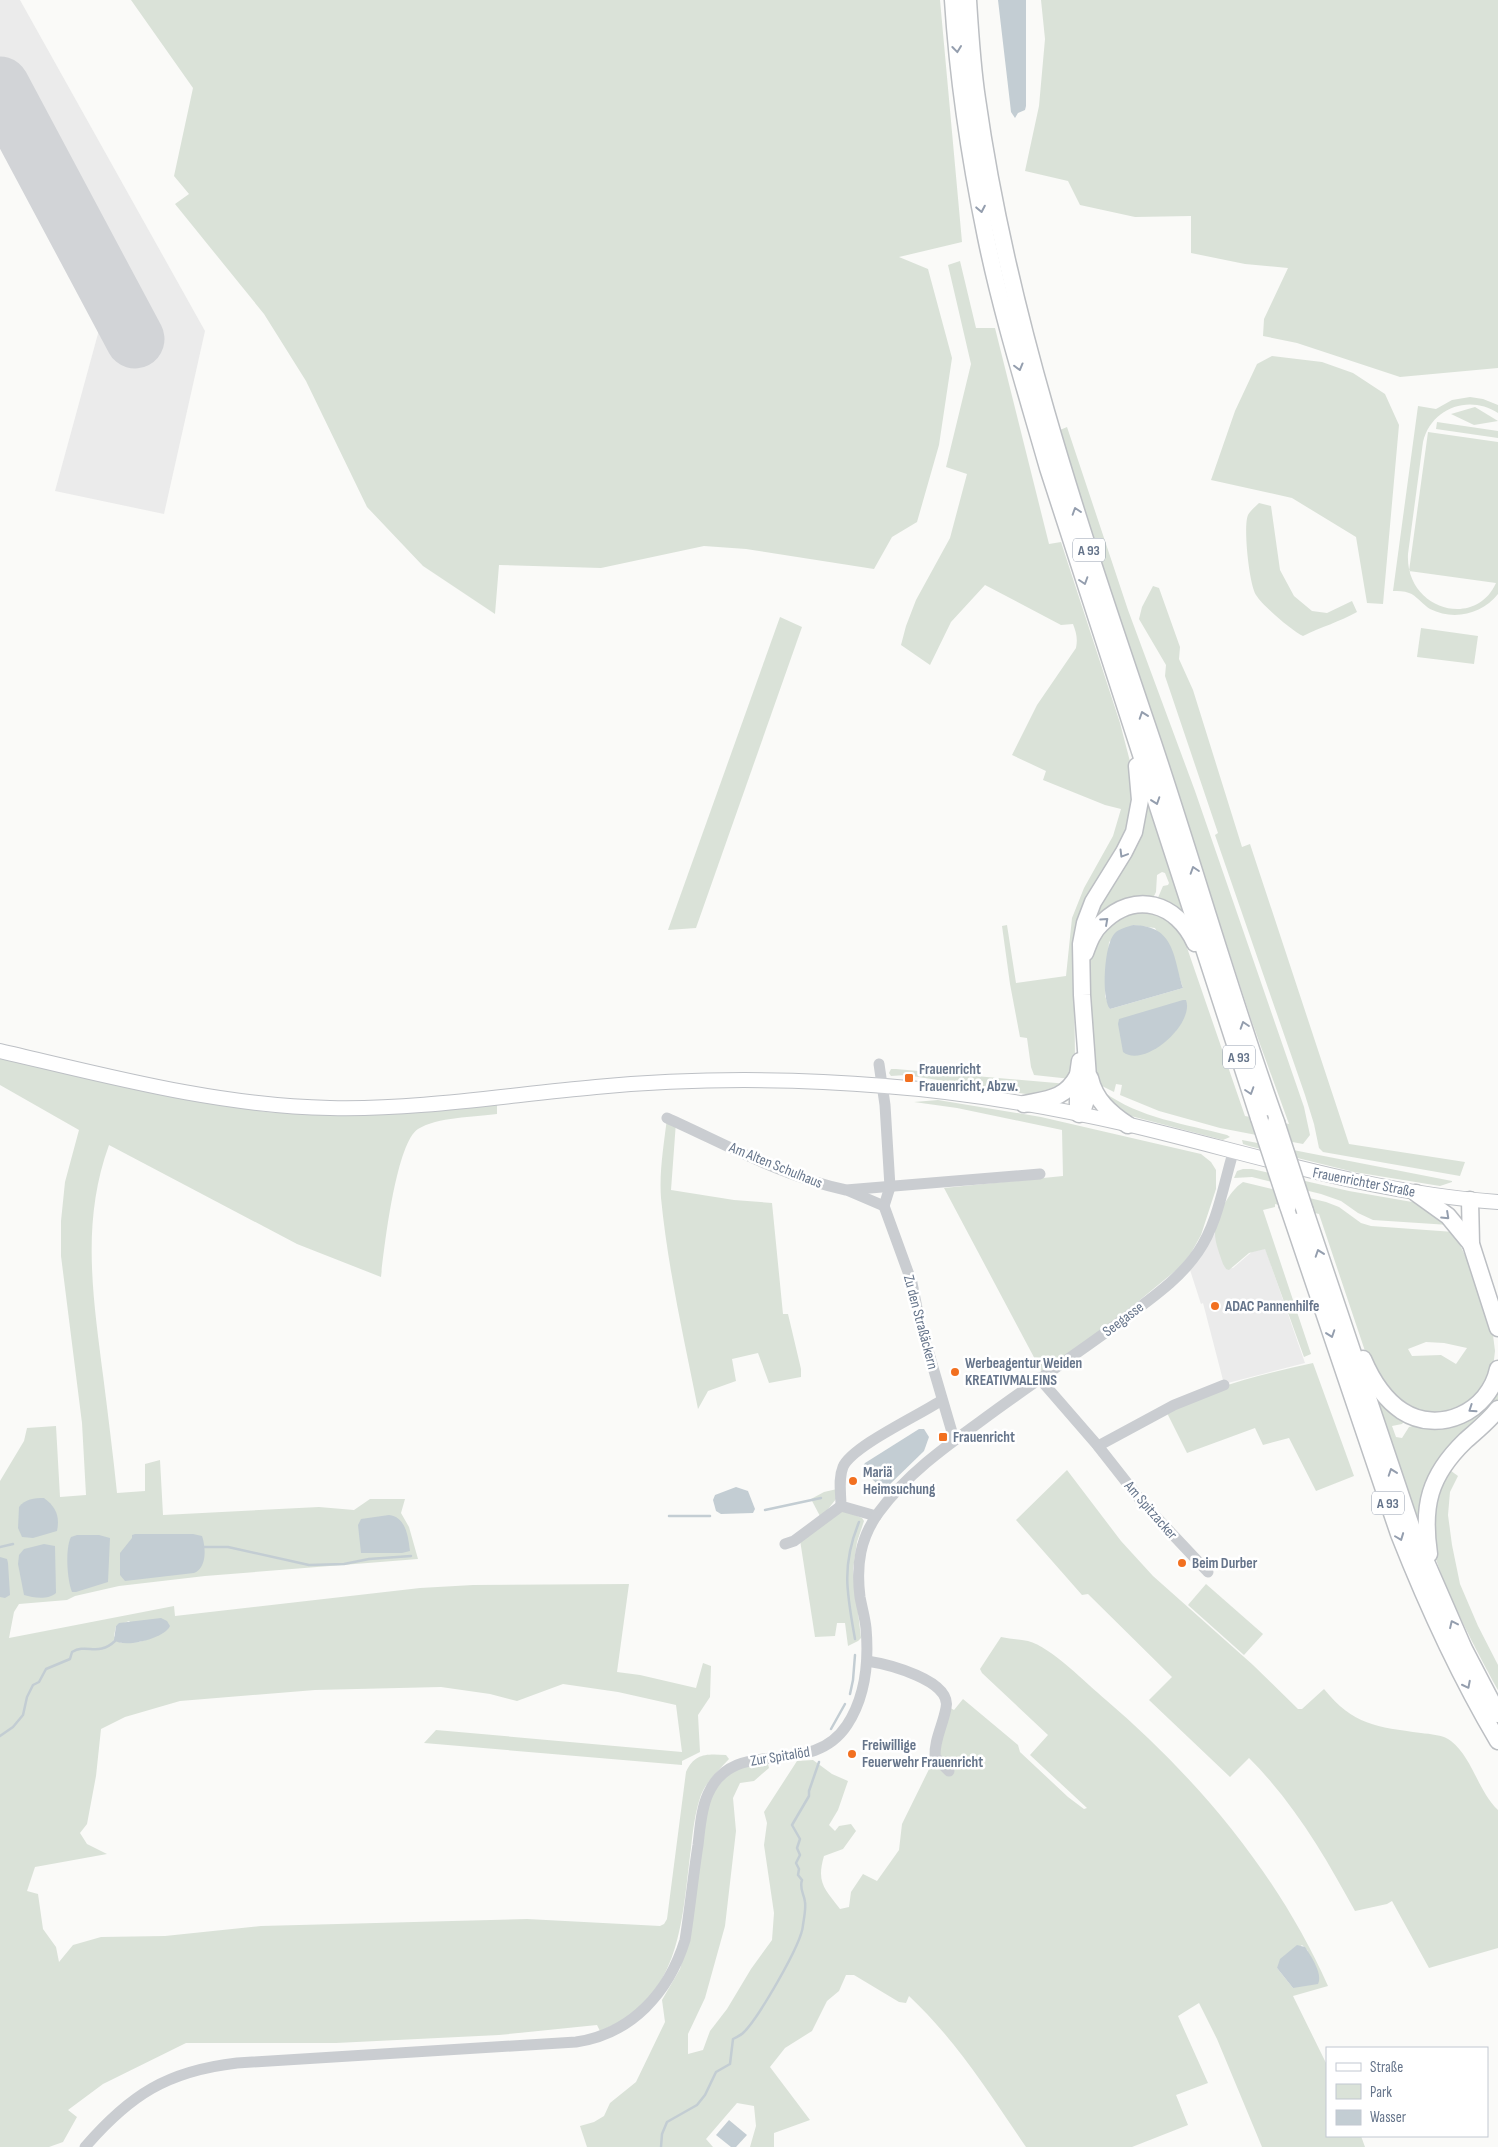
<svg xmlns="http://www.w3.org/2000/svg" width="1498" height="2147" font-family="'Sofia Sans Condensed',sans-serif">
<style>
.built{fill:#ebebeb}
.green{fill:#dae2d8;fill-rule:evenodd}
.water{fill:#c3cdd3}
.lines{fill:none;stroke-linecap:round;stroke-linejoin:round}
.stream{stroke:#c3cdd3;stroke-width:2.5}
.runway{stroke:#d2d4d7;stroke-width:59}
.major-casing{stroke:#bdc0c5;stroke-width:16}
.highway-casing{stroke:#bcbfc3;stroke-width:19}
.minor{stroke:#cacdd1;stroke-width:11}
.major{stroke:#fff;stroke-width:14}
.highway{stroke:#fff;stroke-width:16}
.highway-bridge-casing{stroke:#bcbfc3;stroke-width:19;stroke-linecap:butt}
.highway-bridge{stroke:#fff;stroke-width:16}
.oneway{stroke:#949eae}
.poi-dot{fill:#f27020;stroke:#fff;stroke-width:2}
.labels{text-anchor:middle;stroke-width:5;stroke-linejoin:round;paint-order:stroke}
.shield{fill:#fff;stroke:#949eae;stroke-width:1}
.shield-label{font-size:14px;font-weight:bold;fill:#66758b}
.poi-label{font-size:15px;font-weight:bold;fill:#66758b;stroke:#fff;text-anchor:start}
.street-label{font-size:15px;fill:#66758b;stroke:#fff}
</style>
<rect width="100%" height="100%" fill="#fafaf8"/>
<g class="built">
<polygon points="0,0 20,0 205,331 164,514 55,491 99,330 0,143"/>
<polygon points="1215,1233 1226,1269 1233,1268 1254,1250 1265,1248 1305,1363 1224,1384 1203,1303 1201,1304 1190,1270"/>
</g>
<g class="green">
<polygon points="131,0 940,0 962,242 899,257 928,269 952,358 939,445 917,522 892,537 874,569 746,549 704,546 601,568 499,565 495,614 423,566 367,507 306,381 264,314 175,204 189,194 174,176 193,88"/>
<polygon points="1041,0 1498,0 1498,368 1400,377 1297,343 1263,336 1264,319 1288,268 1245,264 1191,253 1191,216 1135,217 1080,205 1068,181 1025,171 1039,106 1045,39"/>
<path d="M 960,261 L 976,328 L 995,328 L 1049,544 L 1061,542 L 1120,723 L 1133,773 L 1134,811 L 1074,964 L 1075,1060 L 1071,1079 L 1034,1075 L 1031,1067 L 1027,1038 L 1020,1037 L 1010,984 L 1002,926 L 1007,925 L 1016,983 L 1066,976 L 1072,918 L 1084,888 L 1113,836 L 1121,809 L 1105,805 L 1043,780 L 1046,771 L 1012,755 L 1037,705 L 1076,648 C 1078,638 1076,632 1073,624 L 1061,625 L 985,585 L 951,622 L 930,665 L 901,645 L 906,626 L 916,600 L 950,538 L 967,474 L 946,467 L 971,364 L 948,265 Z"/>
<polygon points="1272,356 1322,362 1353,373 1385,394 1399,425 1383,604 1367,603 1356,537 1292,498 1211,480 1235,411 1257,364"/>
<path d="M 1470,397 L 1483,399 L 1498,405 L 1498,413 C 1469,394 1431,408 1423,442 L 1408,554 C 1405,609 1475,630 1496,583 L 1409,571 L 1428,432 L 1498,442 L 1498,594 C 1482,614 1454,621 1430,609 C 1423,605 1416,595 1409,593 C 1404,591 1398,591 1393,591 L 1418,406 L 1436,409 L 1452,400 Z"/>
<polygon points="1475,407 1498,421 1474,425 1451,414"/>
<polygon points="1437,422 1498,431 1498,438 1436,429"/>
<path d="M 1067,427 L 1128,610 L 1195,791 L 1304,1107 L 1310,1135 L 1303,1144 L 1220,1128 L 1159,1111 L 1120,1095 L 1122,1085 L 1116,1084 L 1114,1092 L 1096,1083 C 1092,1055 1082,962 1095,939 C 1097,935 1122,914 1127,913 C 1130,912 1134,913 1138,912 C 1160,911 1173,922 1184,939 L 1245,1116 L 1289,1124 L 1252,1022 L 1080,496 L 1060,430 ZM 1133,925 L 1155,928 L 1179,976 L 1183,988 L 1110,1009 L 1105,996 L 1109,942 Z"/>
<path d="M 1259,503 L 1271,506 L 1280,570 L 1294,596 L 1312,611 L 1327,613 L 1352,601 L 1357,612 C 1339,622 1321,627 1303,636 C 1292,631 1262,605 1256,595 C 1249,584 1243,526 1248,515 C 1251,510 1256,506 1259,503 Z"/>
<polygon points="1153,586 1159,588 1180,647 1179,659 1193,690 1242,847 1250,844 1349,1144 1465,1162 1460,1176 1323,1152 1319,1148 1314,1124 1305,1095 1215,835 1218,833 1165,676 1166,665 1139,619 1142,607"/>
<polygon points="780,617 802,627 696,928 668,930"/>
<polygon points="1421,628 1478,636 1474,664 1417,657"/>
<polygon points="1145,794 1187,923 1157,900 1163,886 1168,885 1169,883 1165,873 1162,872 1157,875 1156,892 1153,898 1090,923"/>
<path d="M 0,1057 L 207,1102 L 266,1112 L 322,1115 L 371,1114 L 497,1103 L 497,1114 C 474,1117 437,1117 418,1129 C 396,1143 384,1249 381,1277 L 297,1244 L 109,1145 C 81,1222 93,1296 103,1375 C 108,1415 113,1454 117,1493 L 145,1491 L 145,1464 L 160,1460 L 163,1515 L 319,1507 L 354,1510 L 370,1499 L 405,1499 L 401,1513 L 409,1527 L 418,1559 L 205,1576 L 119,1586 L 75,1596 L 67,1600 L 19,1604 L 14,1612 L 9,1638 L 174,1606 L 175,1616 L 420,1588 L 473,1585 L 629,1584 L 617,1672 L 640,1675 L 696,1688 L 703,1663 L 711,1666 L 710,1697 L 698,1715 L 700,1752 L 682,1761 L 682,1765 L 424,1743 L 436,1730 L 682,1752 L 676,1705 L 618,1692 L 563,1684 L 517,1701 L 490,1694 L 441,1687 L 315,1690 L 180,1701 L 125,1717 L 101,1729 L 96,1776 L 87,1824 L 80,1833 L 87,1844 L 107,1854 L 35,1867 L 27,1891 L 38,1894 L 43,1929 L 56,1947 L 59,1962 L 73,1945 L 101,1937 L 165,1936 L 261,1926 L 527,1919 L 660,1926 L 664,1924 L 667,1919 L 686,1772 C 695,1753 706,1754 726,1755 L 729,1759 C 719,1770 706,1782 701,1795 C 695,1812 693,1830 691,1848 C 683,1907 683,1980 627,2017 C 619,2023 609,2027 600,2031 L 597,2025 L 499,2035 L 336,2043 L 186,2043 L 103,2084 L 68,2110 L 77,2117 L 63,2142 L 49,2147 L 0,2147 L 0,1481 L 24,1441 L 27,1428 L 56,1426 L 60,1497 L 86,1495 L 82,1423 L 61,1256 L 61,1221 L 65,1182 L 79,1130 L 0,1085 ZM 129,1621 L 148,1639 L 139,1642 L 121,1643 L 114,1636 L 116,1626 Z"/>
<polygon points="891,1069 896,1069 1068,1084 1066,1087 1032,1095 906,1075 891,1076 889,1073"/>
<path d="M 1104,1092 C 1139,1118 1186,1124 1227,1135 L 1230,1137 L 1223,1140 L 1127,1115 L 1120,1111 Z"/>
<polygon points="938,1100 1041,1117 1201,1154 1211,1162 1216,1170 1216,1189 1201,1235 1191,1253 1180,1267 1045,1378 944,1188 1063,1176 1062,1130 957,1108 914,1102"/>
<path d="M 667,1118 L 676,1122 L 671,1190 L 734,1200 L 772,1203 L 783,1314 L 788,1314 L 801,1369 L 801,1377 L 769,1383 L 758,1353 L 732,1359 L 736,1381 L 708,1391 L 698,1409 C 684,1339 668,1269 661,1198 C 659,1172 664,1144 667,1118 Z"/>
<polygon points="1242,1140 1452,1181 1452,1182 1440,1186 1354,1172 1249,1146 1243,1144"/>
<polygon points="1243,1169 1252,1169 1349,1191 1418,1203 1449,1225 1373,1220 1358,1213 1341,1201 1321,1194 1252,1177 1234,1178 1237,1171"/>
<path d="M 1243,1182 L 1326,1202 L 1339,1207 L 1361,1223 L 1371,1226 L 1454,1232 L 1470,1266 L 1493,1335 L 1495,1351 L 1493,1368 L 1474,1401 L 1453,1413 L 1424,1414 L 1393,1397 L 1368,1360 L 1319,1214 L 1275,1204 L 1275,1207 L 1263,1210 L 1311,1354 L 1304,1357 L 1265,1249 L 1249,1253 L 1229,1270 L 1226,1269 L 1223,1264 C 1220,1255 1215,1243 1215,1234 C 1215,1217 1229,1191 1243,1182 ZM 1426,1342 L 1444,1343 L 1467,1348 L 1456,1364 L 1441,1355 L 1412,1356 L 1408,1349 Z"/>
<path d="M 1313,1363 L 1354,1476 L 1316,1491 L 1289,1438 L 1263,1445 L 1255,1428 L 1187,1453 L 1166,1411 C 1211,1386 1263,1374 1313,1363 Z"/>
<polygon points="1498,1383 1498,1399 1493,1407 1450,1449 1418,1522 1374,1390 1406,1419 1402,1424 1392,1426 1396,1437 1402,1438 1409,1427 1419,1424 1442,1426"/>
<path d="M 1447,1468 L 1458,1476 L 1450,1492 L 1448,1515 L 1452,1545 L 1460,1584 L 1478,1626 L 1498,1665 L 1498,1690 C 1480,1657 1426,1558 1429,1523 C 1431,1508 1442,1483 1447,1468 Z"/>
<path d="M 1067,1470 L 1121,1541 L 1153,1576 L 1253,1665 L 1298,1709 L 1302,1709 L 1324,1689 C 1353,1725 1377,1727 1421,1733 C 1430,1734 1444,1735 1451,1741 C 1472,1757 1478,1791 1498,1810 L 1498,1948 L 1429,1968 L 1392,1901 L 1387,1904 L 1355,1911 C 1325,1856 1294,1803 1249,1758 L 1230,1777 L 1149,1700 L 1172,1677 L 1088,1594 L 1082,1595 L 1016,1520 Z"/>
<polygon points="837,1489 836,1499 821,1518 811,1499 824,1492"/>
<polygon points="843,1510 862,1518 864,1521 857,1542 853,1569 861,1638 858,1641 848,1646 845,1623 837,1623 835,1636 815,1637 800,1540"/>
<polygon points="1206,1584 1263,1634 1244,1655 1188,1605"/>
<path d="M 1001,1637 C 1010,1639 1019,1639 1028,1641 C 1051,1647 1087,1684 1106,1700 C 1198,1779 1278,1874 1328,1986 L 1293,1996 L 1327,2065 L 1327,2136 L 1361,2136 L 1365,2147 L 1262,2147 L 1217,2039 L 1199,2003 L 1178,2016 L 1208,2083 L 1176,2095 L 1188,2125 L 1132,2147 L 1026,2147 C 990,2094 956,2040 909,1996 L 906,2003 L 899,2002 L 854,1975 L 846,1975 L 839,1991 L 827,2001 L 812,2031 L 785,2048 L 770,2067 L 810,2120 L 774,2133 L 774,2147 L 750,2147 L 756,2126 L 754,2106 L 737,2103 L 706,2139 L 713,2147 L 587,2147 L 580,2126 L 594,2122 L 604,2116 L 610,2103 L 636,2082 L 665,2022 L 662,2000 L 680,1969 L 691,1927 L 705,1817 L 712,1794 L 729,1773 L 750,1764 L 768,1764 L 769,1768 L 754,1781 L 740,1783 L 733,1798 L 736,1831 L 725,1926 L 705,1998 L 688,2034 L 688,2054 L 703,2050 L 710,2031 L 727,2009 L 751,1969 L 772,1940 L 774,1913 L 764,1845 L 767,1823 L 764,1812 L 797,1761 L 813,1760 L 832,1774 L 848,1781 L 838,1810 L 829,1825 L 835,1831 L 839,1826 L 851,1824 L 856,1831 L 843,1849 L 824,1856 C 816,1883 825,1889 840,1909 L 849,1907 L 851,1892 L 863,1874 L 877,1881 L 899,1850 L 902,1824 L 935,1757 L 947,1706 L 954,1710 L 963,1699 L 1018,1745 L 1020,1752 L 1068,1797 L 1084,1809 L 1087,1808 L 1030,1755 L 1048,1735 L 982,1673 L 980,1669 ZM 1302,1945 L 1308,1951 L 1293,1988 L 1277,1968 Z"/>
</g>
<g class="water">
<polygon points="998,0 1026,0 1026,106 1025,110 1018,113 1015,118 1011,112 1010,103"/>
<path d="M 1133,925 C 1175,926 1173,956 1183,988 L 1110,1009 C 1101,998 1104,943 1115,933 C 1119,929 1127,927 1133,925 Z"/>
<path d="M 1183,1000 L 1186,1000 C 1195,1024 1144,1069 1123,1052 L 1118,1024 L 1119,1019 Z"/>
<polygon points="919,1429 924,1429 929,1437 924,1451 884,1490 873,1480 863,1466 865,1463"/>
<polygon points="736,1487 748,1491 755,1509 753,1513 721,1514 716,1511 713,1500 715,1495"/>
<path d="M 44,1498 C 56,1507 60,1516 57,1531 L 33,1538 L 22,1537 L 18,1528 L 19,1507 C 25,1499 34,1498 44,1498 Z"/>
<path d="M 389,1515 C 406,1517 408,1536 410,1551 L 402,1553 L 361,1553 L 358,1525 L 361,1519 Z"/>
<path d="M 135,1534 L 193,1534 L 202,1536 C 206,1548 207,1568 194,1573 L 125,1581 L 120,1575 L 120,1553 L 132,1538 L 132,1535 Z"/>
<path d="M 77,1535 L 99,1535 L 110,1538 L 108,1582 L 76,1592 L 72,1592 C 67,1580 65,1548 71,1537 Z"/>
<path d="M 44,1544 L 55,1546 L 56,1593 C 48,1600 34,1598 24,1595 L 18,1564 L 19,1555 L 24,1549 Z"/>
<polygon points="0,1557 7,1559 8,1563 10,1595 5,1598 0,1597"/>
<path d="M 161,1618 L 167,1621 L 170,1626 C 165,1638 124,1649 114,1640 L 116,1626 L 119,1623 Z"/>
<path d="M 1297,1945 L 1305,1947 C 1311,1956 1323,1974 1318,1984 L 1293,1988 L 1277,1968 L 1280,1959 Z"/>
<polygon points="729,2120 747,2135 736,2147 731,2147 716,2135"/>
</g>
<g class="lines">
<g class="stream">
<polyline points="765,1510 821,1498"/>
<polyline points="669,1516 710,1516"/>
<polyline points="0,1547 13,1544"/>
<polyline points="204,1547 228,1547 309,1565 344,1564 369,1559 411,1556"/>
<path d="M 855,1639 C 847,1594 841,1566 859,1522"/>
<polyline points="850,1694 853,1680 855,1655"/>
<polyline points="831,1729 845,1704"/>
<path d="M 0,1736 L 13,1727 L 23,1715 L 27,1697 L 33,1685 L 39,1682 L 46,1669 L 70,1659 L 72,1652 C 87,1643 98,1657 115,1641"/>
<path d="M 661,2147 L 662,2134 L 667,2122 L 697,2105 L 705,2095 L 716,2072 L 730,2064 L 733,2039 C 736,2037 740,2036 743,2033 C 757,2020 802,1944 803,1925 C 804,1918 806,1909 805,1902 C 804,1893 799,1889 802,1880 L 798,1875 L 799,1869 L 796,1863 L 800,1855 L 797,1848 L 800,1839 L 792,1825 L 809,1796 L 809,1791 L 819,1762"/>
</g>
<polyline class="runway" points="0,86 135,339"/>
<g class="major-casing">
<path id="major" d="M 0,1051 C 108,1076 218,1106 330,1108 C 419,1110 507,1095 596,1087 C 691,1078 789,1078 885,1086 C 966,1092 1046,1106 1126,1124 C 1250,1153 1369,1193 1498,1202"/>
</g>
<g class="highway-casing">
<g id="highway">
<path d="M 953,0 C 958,79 970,159 986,237 C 1002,315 1026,391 1048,468 L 1259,1118"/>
<path d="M 968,0 C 970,33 972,66 977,99 C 1008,320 1082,533 1153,743 C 1195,869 1231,997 1276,1122"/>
<path d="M 1085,953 C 1089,942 1093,931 1102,923 C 1135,890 1177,903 1195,943"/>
<path d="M 1090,1078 C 1095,1100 1110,1113 1128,1125"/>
<path d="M 1024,1104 C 1049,1099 1065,1099 1078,1075"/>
<polyline points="1078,1112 1078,1075 1080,1061"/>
<polyline points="1079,1114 1084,1106 1089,1091 1082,995 1081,944 1085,923 1093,902 1124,852 1134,832 1140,800 1137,766"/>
<polyline points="1416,1193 1448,1216 1471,1244"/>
<polyline points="1470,1200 1471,1244 1498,1328"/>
<path d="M 1288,1206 L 1399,1534 C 1427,1605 1459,1675 1498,1741"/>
<polyline points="1305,1211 1413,1532 1464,1649 1498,1714"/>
<path d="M 1363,1359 C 1371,1378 1384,1399 1402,1411 C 1439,1435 1489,1412 1498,1369"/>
<path d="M 1429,1554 C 1422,1506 1429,1476 1465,1441 C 1476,1431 1488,1422 1498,1409"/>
</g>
</g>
<g class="minor">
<polyline points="879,1064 885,1105 890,1187 884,1206"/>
<path d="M 667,1118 C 725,1144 783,1177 846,1190 L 1040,1174"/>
<polyline points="849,1191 884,1206"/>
<polyline points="884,1206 912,1283 920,1323 954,1439"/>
<polyline points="1039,1378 1098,1446 1142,1502 1208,1572"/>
<polyline points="1098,1446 1174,1405 1224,1385"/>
<path d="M 876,1516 L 841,1506 C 841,1493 838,1479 843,1467 C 852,1446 920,1415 942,1400"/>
<polyline points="785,1544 794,1541 841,1506"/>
<path d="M 867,1661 C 887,1664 952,1680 946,1708 C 943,1725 934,1740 935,1757 L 949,1771"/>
<path d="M 85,2147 C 130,2095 167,2071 237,2063 L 576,2042 C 632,2034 669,1992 685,1940 C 690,1909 693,1877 698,1845 C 700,1829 701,1809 708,1794 C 735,1733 810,1781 847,1725 C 866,1696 869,1662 866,1628 C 865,1618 862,1608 860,1597 C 856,1565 860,1538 879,1512 C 906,1475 945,1447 981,1421 C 1028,1386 1077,1354 1124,1319 C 1150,1299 1179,1280 1198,1252 C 1218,1223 1223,1186 1233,1153"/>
</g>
<use href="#major" class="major"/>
<use href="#highway" class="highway"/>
<g class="highway-bridge-casing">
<g id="highway-bridge">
<polyline points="1259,1118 1288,1206"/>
<polyline points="1276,1122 1305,1211"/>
</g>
</g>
<use href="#highway-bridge" class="highway-bridge"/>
</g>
<defs><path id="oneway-chevron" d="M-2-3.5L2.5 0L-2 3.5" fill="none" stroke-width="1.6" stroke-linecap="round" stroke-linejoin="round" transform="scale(1.25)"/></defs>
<g class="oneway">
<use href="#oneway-chevron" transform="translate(957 49) rotate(83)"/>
<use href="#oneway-chevron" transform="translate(981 209) rotate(79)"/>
<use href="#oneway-chevron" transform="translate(1019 367) rotate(75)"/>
<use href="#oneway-chevron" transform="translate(1076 511) rotate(-108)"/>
<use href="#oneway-chevron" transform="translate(1084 581) rotate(72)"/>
<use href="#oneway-chevron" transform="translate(1143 715) rotate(-109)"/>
<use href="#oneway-chevron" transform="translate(1156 801) rotate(71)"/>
<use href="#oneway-chevron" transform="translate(1123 854) rotate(121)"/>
<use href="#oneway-chevron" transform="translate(1194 870) rotate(-108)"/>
<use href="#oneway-chevron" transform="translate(1105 921) rotate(-42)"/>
<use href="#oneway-chevron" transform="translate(1244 1025) rotate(-108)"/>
<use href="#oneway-chevron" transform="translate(1250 1091) rotate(72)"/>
<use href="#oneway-chevron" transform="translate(1446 1216) rotate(43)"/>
<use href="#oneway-chevron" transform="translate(1319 1253) rotate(-109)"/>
<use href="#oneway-chevron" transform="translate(1331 1334) rotate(71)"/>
<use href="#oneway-chevron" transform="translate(1472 1409) rotate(146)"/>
<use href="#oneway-chevron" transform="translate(1392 1472) rotate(-109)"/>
<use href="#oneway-chevron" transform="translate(1400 1537) rotate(69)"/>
<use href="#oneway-chevron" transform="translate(1453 1624) rotate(-115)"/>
<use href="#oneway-chevron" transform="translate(1467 1685) rotate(63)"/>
</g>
<g class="poi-dot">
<rect x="904" y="1073" width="10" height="10" rx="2.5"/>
<circle cx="1215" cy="1306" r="5"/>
<circle cx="955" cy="1372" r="5"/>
<rect x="938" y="1432" width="10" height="10" rx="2.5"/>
<circle cx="853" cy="1481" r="5"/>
<circle cx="1182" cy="1563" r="5"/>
<circle cx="852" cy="1754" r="5"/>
</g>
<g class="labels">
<g class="shield">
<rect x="1073" y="538.5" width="32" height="23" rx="4"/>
<rect x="1223" y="1045.5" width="32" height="23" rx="4"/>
<rect x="1372" y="1491.5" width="32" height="23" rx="4"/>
</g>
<g class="shield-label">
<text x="1089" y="555">A 93</text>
<text x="1239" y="1062">A 93</text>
<text x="1388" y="1508">A 93</text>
</g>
<g class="poi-label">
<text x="919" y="1074">Frauenricht<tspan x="919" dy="17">Frauenricht, Abzw.</tspan></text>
<text x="1225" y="1311">ADAC Pannenhilfe</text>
<text x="965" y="1368">Werbeagentur Weiden<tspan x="965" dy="17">KREATIVMALEINS</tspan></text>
<text x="953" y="1442">Frauenricht</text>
<text x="863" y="1477">Mariä<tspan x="863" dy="17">Heimsuchung</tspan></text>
<text x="1192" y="1568">Beim Durber</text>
<text x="862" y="1750">Freiwillige<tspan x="862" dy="17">Feuerwehr Frauenricht</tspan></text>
</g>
<g class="street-label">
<text transform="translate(776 1165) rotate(22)" y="5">Am Alten Schulhaus</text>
<text transform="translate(1364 1182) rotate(11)" y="5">Frauenrichter Straße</text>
<text transform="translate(1123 1319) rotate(-37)" y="5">Seegasse</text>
<text transform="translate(921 1322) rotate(75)" y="5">Zu den Straßäckern</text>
<text transform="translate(1151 1510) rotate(49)" y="5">Am Spitzacker</text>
<text transform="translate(780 1756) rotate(-9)" y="5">Zur Spitalöd</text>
</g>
</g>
<rect x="1326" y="2047" width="162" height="90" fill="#ffffff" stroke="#c2c8d1"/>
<rect x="1336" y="2063" width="25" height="8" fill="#ffffff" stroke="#c2c8d1"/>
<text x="1370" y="2072" font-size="15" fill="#66758b">Straße</text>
<rect x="1336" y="2084" width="25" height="15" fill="#dae2d8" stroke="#c2c8d1"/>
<text x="1370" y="2097" font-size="15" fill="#66758b">Park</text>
<rect x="1336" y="2110" width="25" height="15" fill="#c3cdd3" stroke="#c2c8d1"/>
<text x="1370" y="2122" font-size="15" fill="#66758b">Wasser</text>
</svg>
